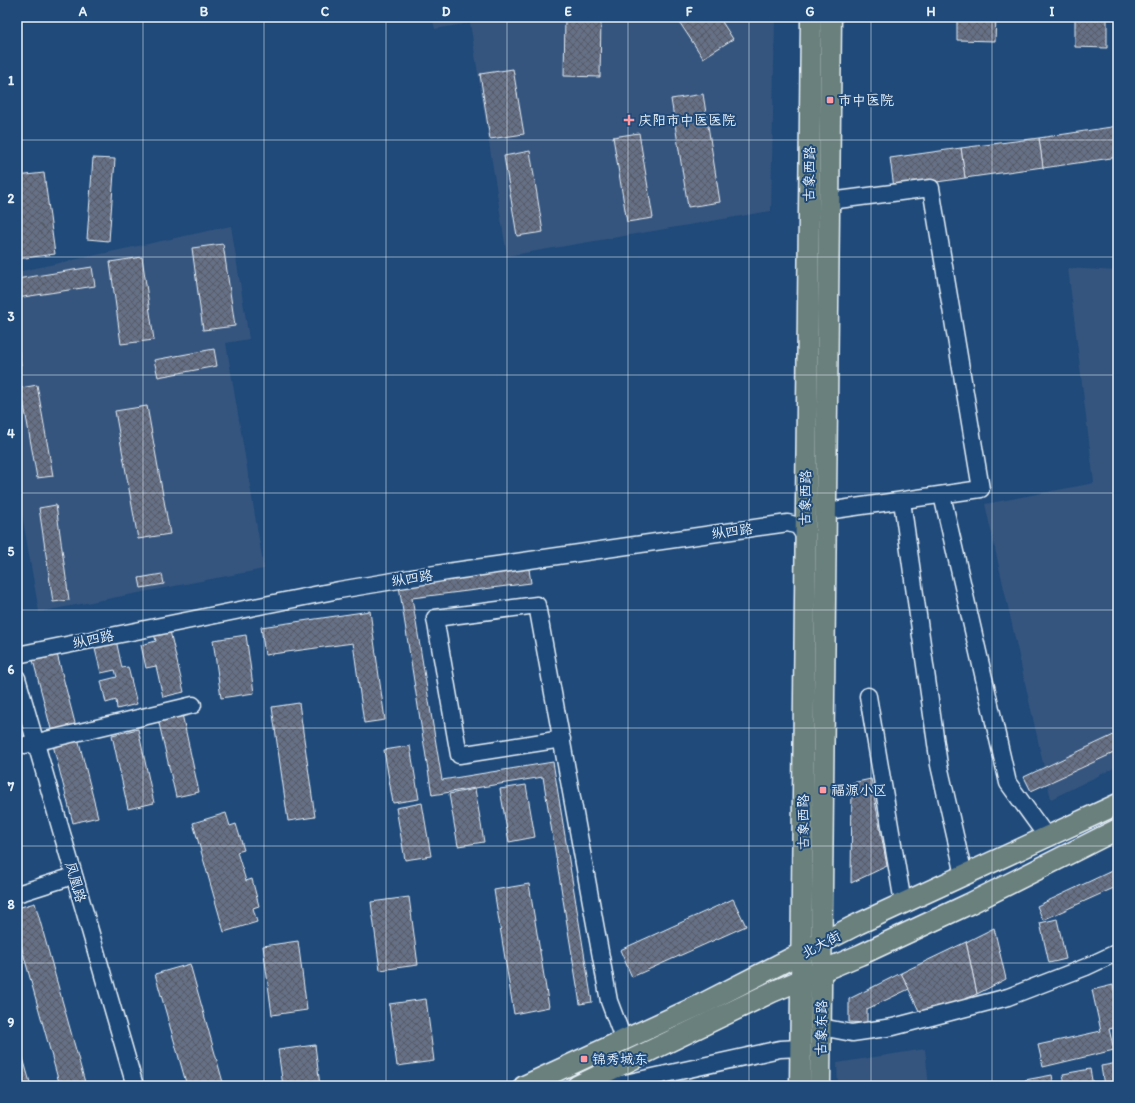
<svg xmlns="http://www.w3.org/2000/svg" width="1135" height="1103" font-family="Itim,'LXGW WenKai TC',sans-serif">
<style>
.built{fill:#34557e}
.building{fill:url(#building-cross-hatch);stroke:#e8f1f8}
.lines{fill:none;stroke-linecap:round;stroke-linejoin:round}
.minor-casing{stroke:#e8f1f8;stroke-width:19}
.major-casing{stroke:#e8f1f8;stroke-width:23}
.minor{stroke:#1f4a7a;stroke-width:16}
.major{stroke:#6a807c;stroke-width:20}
.grid{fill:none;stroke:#e8f1f8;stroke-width:1;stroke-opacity:0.55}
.poi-dot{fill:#ff9aa2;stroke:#1f4a7a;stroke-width:1.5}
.labels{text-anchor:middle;stroke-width:4;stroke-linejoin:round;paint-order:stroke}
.poi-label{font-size:14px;fill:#e8f1f8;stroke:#1f4a7a;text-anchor:start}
.street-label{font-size:14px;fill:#e8f1f8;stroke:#1f4a7a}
.neatline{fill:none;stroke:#e8f1f8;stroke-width:1.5}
.grid-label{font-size:13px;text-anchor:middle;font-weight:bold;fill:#e8f1f8}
</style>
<defs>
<pattern id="building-cross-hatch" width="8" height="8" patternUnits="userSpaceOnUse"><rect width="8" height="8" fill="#666f86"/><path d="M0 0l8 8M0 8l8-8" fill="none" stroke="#545a65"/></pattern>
</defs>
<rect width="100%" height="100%" fill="#1f4a7a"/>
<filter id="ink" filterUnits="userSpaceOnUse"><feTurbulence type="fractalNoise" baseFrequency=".025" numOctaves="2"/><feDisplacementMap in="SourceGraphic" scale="8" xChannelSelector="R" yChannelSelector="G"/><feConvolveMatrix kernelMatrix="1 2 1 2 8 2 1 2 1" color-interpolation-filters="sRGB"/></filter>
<g filter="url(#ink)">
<g class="built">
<polygon points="432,17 775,17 771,211 507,256 470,23 435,29"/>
<polygon points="231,226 249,339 226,343 264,569 39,612 17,486 17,272"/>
<polygon points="1068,268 1118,271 1118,766 1051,799 985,504 1094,483"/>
<polygon points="925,1049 929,1086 838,1086 837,1063"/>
</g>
<g class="building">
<polygon points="565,17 601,17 600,77 564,76"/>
<polygon points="676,17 719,17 733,39 703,58"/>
<polygon points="957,17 996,17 995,41 957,40"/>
<polygon points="1075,17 1107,17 1107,48 1075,47"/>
<polygon points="513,69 524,134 490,139 480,74"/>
<polygon points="703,94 720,202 688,207 671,99"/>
<polygon points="1118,126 1118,157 1043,168 1039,138"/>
<polygon points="639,133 653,218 627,222 613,137"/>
<polygon points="1039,138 1043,167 965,178 961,148"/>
<polygon points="961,148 965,178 894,188 890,158"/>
<polygon points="530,151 543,232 517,236 504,156"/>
<polygon points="93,158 115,159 109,241 87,239"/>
<polygon points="44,173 55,254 17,259 17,176"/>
<polygon points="223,244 235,326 203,330 192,248"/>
<polygon points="142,257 154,340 121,344 110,262"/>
<polygon points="92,267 95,286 17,298 17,279"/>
<polygon points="17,340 21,365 17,366"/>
<polygon points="214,349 217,366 158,377 154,360"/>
<polygon points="37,385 53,476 37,478 21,388"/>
<polygon points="147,406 170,534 138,539 115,411"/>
<polygon points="56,505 69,600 53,602 39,508"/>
<polygon points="529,569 531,583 412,598 442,780 553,762 592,1002 580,1004 543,777 432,795 399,586"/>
<polygon points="162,574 164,584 141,588 139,578"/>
<polygon points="370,611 385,720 364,723 353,643 265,655 261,627"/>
<polygon points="170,631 184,692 163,697 156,666 146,668 141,645 156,641 154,634"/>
<polygon points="246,635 254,693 221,698 213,640"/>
<polygon points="116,640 122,668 128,667 137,704 117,709 116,700 106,703 101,681 117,677 115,670 101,673 94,645"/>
<polygon points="57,654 76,727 52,733 33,660"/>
<polygon points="299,703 315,817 288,821 272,707"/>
<polygon points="182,714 199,792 176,797 158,719"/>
<polygon points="138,729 154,803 128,809 112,735"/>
<polygon points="1118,733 1118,751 1031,791 1024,777"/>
<polygon points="78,738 98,817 73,823 53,745"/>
<polygon points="410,746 419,799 393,803 384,750"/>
<polygon points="871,779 887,866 851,883 852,783"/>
<polygon points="526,785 535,837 509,842 500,789"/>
<polygon points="475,789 484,842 458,846 449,794"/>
<polygon points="422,803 431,856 405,860 396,808"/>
<polygon points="226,813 230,826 236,824 244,850 237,852 246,881 252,879 259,906 253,908 257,922 224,932 193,823"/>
<polygon points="1118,868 1118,886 1043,920 1037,906"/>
<polygon points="529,884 549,1007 514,1014 494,890"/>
<polygon points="409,897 418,965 380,970 371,902"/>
<polygon points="733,899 746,926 632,977 620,950"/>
<polygon points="35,903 86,1086 60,1086 17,931 17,908"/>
<polygon points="1057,919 1066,959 1049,963 1040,923"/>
<polygon points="994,928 1006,979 977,994 966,942"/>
<polygon points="298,941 307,1010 272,1015 263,946"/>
<polygon points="966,942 977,994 947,1007 936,1011 934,1007 920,1013 901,973"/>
<polygon points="190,964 224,1086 187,1086 155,974"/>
<polygon points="901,973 909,989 867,1009 867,1023 849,1022 849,999"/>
<polygon points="1113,985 1118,1008 1118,1027 1109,1029 1114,1050 1043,1067 1038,1045 1101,1031 1092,990"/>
<polygon points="426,999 434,1061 397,1066 389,1004"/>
<polygon points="17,1037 31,1086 17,1086"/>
<polygon points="315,1045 320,1086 283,1086 278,1050"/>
<polygon points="1118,1063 1118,1086 1104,1086 1101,1066"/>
<polygon points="1090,1069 1093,1086 1065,1086 1063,1074"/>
<polygon points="1052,1075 1054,1086 1026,1086 1025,1080"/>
<polygon points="1019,1081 1020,1086 992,1086"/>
</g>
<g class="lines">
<g class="minor-casing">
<g id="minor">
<polyline points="942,495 1008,783 1047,837"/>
<polyline points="902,501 939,765 964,875"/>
<polyline points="827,511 981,489 931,188 830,201"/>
<polyline points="17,655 339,590 447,572 788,523 798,526 804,535"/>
<polyline points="17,678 135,1086"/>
<polyline points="868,696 903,903"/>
<polyline points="562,739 459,755 435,618 537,605 609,1001 624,1041"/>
<polyline points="25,745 193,705"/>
<polyline points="17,894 64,879"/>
<polyline points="821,1027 852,1033 893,1027 1008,997 1086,967 1118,952"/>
<polyline points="612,1086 780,1049 800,1048"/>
</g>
</g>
<g class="major-casing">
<g id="major">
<polyline points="524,1086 702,1004 858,924 1118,804"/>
<polyline points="577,1086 772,992 860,955 969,904 1118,829"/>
<polyline points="800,1086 811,17"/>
<polyline points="820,1086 831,17"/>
</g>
</g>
<use href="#minor" class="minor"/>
<use href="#major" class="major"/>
</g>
</g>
<path class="grid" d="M 143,17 L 143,1086M 264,17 L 264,1086M 386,17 L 386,1086M 507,17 L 507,1086M 628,17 L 628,1086M 749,17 L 749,1086M 871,17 L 871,1086M 992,17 L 992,1086M 17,140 L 1118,140M 17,257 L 1118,257M 17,375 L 1118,375M 17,493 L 1118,493M 17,610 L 1118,610M 17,728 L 1118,728M 17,846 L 1118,846M 17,963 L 1118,963"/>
<g class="poi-dot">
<rect x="826" y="96" width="8" height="8" rx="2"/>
<path d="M627 114h4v4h4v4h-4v4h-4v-4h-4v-4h4z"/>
<rect x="819" y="786" width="8" height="8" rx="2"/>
<rect x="580" y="1055" width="8" height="8" rx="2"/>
</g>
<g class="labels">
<g class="poi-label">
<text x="838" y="105">市中医院</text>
<text x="638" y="125">庆阳市中医医院</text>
<text x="831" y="795">福源小区</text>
<text x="592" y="1064">锦秀城东</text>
</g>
<g class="street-label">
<text transform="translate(809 174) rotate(-89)" y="5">古象西路</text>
<text transform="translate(805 498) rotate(-89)" y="5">古象西路</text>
<text transform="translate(732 531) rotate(-8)" y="5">纵四路</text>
<text transform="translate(412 578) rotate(-9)" y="5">纵四路</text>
<text transform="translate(93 639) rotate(-12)" y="5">纵四路</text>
<text transform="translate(803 822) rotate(-90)" y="5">古象西路</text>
<text transform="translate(76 882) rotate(74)" y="5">凤凰路</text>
<text transform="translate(821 944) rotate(-28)" y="5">北大街</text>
<text transform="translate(821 1028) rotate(-89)" y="5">古象东路</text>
</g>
</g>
<rect width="1135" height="1103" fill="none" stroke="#1f4a7a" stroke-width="44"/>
<rect x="22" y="22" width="1091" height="1059" class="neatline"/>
<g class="grid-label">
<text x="83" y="16">A</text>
<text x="204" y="16">B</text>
<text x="325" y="16">C</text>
<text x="446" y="16">D</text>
<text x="568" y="16">E</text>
<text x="689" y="16">F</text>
<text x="810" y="16">G</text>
<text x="931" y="16">H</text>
<text x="1052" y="16">I</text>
<text x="11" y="85">1</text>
<text x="11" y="203">2</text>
<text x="11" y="321">3</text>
<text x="11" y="438">4</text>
<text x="11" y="556">5</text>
<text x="11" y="674">6</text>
<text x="11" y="791">7</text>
<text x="11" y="909">8</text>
<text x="11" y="1027">9</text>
</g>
</svg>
